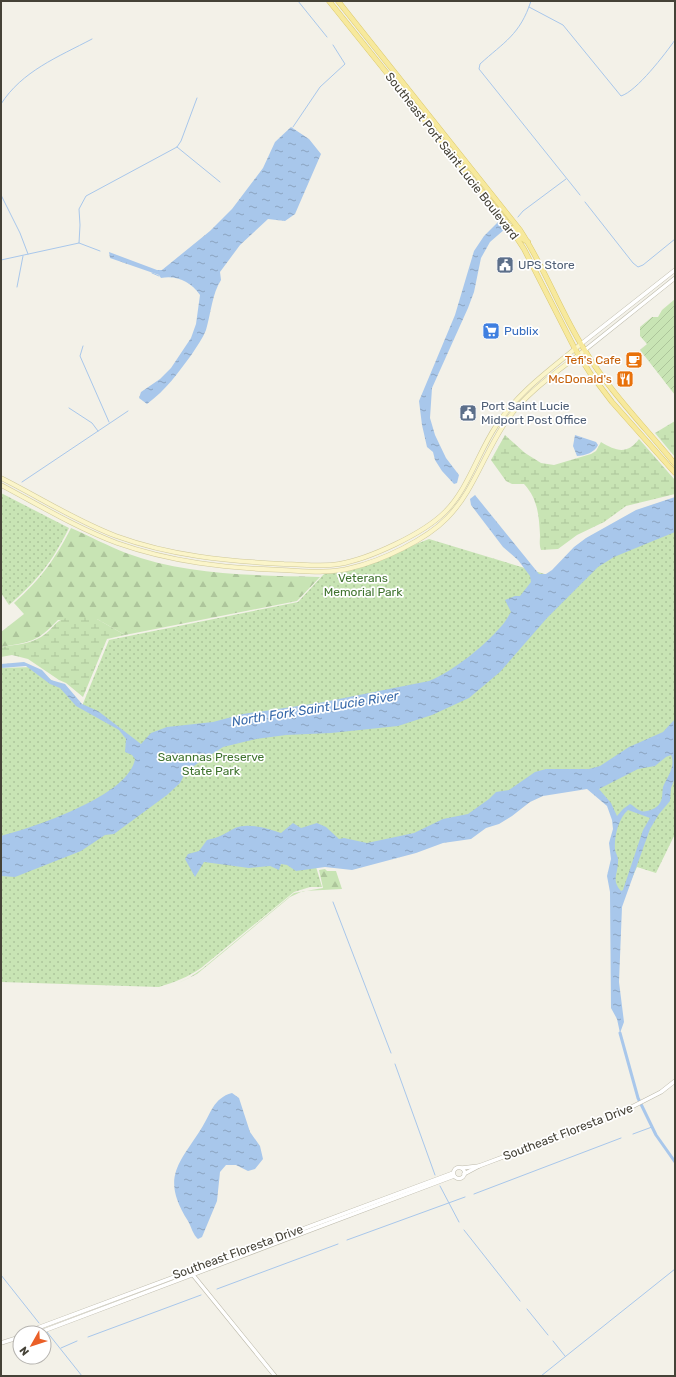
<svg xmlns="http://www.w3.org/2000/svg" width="676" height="1377" font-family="Rubik,sans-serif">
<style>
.forest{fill:url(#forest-firs)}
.wetland{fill:url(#wetland-marsh)}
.park{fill:url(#park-dots)}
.garden{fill:url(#garden-furrows)}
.water{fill:url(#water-ripples);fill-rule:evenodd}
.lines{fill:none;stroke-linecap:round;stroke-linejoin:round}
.stream{stroke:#a8c7eb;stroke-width:1}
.canal{stroke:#a8c7eb;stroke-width:3}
.tertiary-casing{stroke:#bdbaab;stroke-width:4.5}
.secondary-casing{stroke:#cfc89a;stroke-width:5}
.primary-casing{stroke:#dbc96d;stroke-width:5.5}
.tertiary{stroke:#fff;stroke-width:3.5}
.secondary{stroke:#fbf5ca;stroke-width:4}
.primary{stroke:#f7e99d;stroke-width:4.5}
.labels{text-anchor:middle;stroke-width:3.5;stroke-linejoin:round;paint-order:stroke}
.street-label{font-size:12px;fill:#454237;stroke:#fff}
.service-label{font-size:12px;fill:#4e5e75;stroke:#fff;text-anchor:start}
.shop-label{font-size:12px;fill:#366cbe;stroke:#fff;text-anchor:start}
.food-label{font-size:12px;fill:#c56008;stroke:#fff;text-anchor:end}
.park-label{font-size:12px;fill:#3f732e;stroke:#fff}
.water-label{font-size:13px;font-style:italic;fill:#386aaa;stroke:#fff}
</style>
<defs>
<pattern id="forest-firs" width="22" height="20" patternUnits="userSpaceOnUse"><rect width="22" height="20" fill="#c8e4b4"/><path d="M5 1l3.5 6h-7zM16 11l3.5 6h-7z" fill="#adc59b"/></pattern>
<pattern id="wetland-marsh" width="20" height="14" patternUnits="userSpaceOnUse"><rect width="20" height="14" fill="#c8e4b4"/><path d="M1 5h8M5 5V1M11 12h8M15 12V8" fill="none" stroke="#adc59b"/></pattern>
<pattern id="park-dots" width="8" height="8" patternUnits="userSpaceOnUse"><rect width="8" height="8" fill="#c8e4b4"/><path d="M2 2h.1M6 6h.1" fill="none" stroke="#adc59b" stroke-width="1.8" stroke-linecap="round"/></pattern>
<pattern id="garden-furrows" width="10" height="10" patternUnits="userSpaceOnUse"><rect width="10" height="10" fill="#c8e4b4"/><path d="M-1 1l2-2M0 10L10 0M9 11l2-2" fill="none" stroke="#adc59b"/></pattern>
<pattern id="water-ripples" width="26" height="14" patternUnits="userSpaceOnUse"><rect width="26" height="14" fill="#a8c7eb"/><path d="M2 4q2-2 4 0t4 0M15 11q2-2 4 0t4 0" fill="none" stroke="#8ba3bf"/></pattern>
</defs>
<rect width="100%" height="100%" fill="#f3f1e8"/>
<g class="forest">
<path d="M 71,528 C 89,536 108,546 126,553 C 187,576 256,575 320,577 L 297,601 L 125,635 L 97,619 L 58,620 C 37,642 31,642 1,647 L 1,632 L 24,614 L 14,603 C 41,579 55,559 71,528 Z"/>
<polygon points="325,869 327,871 336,871 342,889 303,891 290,897 197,974 176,984 189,978 202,969 294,893 323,888 319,870"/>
</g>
<g class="wetland">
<polygon points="675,421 675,457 655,433"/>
<path d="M 505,435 L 525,453 L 541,463 L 554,465 L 591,454 L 596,451 L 601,442 C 616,451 627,455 639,439 L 675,480 L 675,494 L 626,506 L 604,522 L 577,535 L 558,549 L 541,550 C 539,544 540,541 540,535 C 539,516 538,499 524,484 L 512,484 L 506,481 L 491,460 Z"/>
<path d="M 73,616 L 97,619 L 125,635 L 107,639 L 83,697 L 66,683 L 59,680 L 28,659 L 12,655 L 1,657 L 1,647 C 14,645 30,644 41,637 C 57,627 51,621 73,616 Z"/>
</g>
<g class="park">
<path d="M 1,493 L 69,528 C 52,562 38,580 9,605 L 1,593 Z"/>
<path d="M 675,515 L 675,834 L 656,873 L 637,867 L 626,891 L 620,895 L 613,890 L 615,825 L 609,807 L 594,783 L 556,780 L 504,809 L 314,860 L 322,887 L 310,887 L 294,892 L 201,968 C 188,977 175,982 159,987 L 1,982 L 1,668 L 33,667 L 63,688 L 82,706 L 109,640 L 298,602 L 325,573 L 350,570 L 429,539 L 558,578 Z"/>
</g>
<polygon class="garden" points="675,299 675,395 640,350 647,344 640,336 640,327 652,317 658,317 662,310"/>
<g class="water">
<path d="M 291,127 L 309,139 L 321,154 L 295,214 L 285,221 L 268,219 L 240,245 L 220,272 L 221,280 C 212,294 211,313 206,330 C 203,338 197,346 192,354 C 178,373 166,390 147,404 L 139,398 L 141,392 L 160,379 L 171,368 L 191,338 L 196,324 L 200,295 C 191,282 177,275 161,278 L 159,275 L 110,258 L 109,252 L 157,270 L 162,270 L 210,231 L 232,209 L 263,168 L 275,142 Z"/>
<polygon points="499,221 505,229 490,242 481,258 474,292 468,308 432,388 430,418 435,435 446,458 459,475 457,483 454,484 442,471 435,460 433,452 427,447 422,425 419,401 455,315 474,251 484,236"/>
<path d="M 575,435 L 596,442 L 598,445 C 595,452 585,456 577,456 L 573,446 Z"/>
<path d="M 475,495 L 539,574 L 546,574 L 552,570 L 574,547 L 586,538 L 636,510 L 675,497 L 675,532 L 614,557 L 598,567 L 547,618 L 500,672 L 469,698 L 432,715 L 398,726 L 331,733 L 286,735 L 256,739 L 223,747 L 198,763 L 186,772 L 180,783 L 167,795 L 114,834 L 105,835 L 81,851 L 15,877 L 1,876 L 1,836 C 34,827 129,796 135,759 L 132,755 L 125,752 L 126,739 L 119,730 L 76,706 L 60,688 L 50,684 L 26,666 L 1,668 L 1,664 L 24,662 L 42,670 L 51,680 L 65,684 L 82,704 L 98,711 L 141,744 L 151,733 L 167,727 L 213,722 L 243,714 L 319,703 L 429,681 C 454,671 487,644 504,623 C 507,619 508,616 511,612 L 505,600 L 515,596 L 520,596 L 531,582 L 530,576 L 518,560 L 503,547 L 471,505 L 470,499 Z"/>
<path d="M 675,719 L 675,778 L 671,788 L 670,801 L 659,814 L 650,829 L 622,907 L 619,982 L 624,1022 L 620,1033 L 617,1019 L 611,1008 L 610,892 L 607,876 L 611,859 L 609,843 L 613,829 L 612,820 L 607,806 L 587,789 L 543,796 L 530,802 L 512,816 L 499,824 L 486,828 L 471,839 L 443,843 L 416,853 L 352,870 L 325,867 L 296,871 L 287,865 L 281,864 L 279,870 L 270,866 L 249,868 L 204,862 L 195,877 L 185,859 L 188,854 L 199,851 L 207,840 C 218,838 226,833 235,828 C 249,822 268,829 281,833 L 293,823 L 301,828 L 317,823 L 326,827 L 339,839 L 344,838 L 367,843 L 414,833 L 443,819 L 468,814 L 489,799 L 496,792 L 509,790 L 535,772 L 546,769 L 589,769 L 600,766 L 629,747 L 663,732 ZM 671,755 C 676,767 667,777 663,787 C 662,792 663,799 660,803 C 658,807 652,810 647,811 C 639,813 636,807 630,804 L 623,809 L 617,816 L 611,803 L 599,789 L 638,769 L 655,766 L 666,757 ZM 628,810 L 650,818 L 643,830 L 623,890 L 621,891 C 611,880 618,874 618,862 C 619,858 616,854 615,850 C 614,837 618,819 628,810 Z"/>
<path d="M 232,1093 L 239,1098 L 250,1132 L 260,1146 L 263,1159 L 255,1169 L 248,1171 L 236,1165 L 226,1165 L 220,1172 L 217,1201 L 202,1237 L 198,1239 C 193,1235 191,1226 188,1221 C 161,1178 178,1165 201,1129 C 211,1114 213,1098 232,1093 Z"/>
</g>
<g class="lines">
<g class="stream">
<polyline points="298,1 327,37"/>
<path d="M 531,1 C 520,35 504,42 480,64 L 479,69 L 580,195"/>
<path d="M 529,7 L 563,25 L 621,96 C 637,91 665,54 675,40"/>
<path d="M 1,104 C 22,71 58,57 92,39"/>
<polyline points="293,127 320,87 345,64 333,45"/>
<polyline points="177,147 220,182"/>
<polyline points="1,195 20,233 28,254"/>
<polyline points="585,202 633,263 638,267 643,265 675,239"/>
<polyline points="518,217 523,211 566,179"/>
<polyline points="79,243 100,251"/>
<polyline points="1,260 79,243 80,225 79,209 86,196 177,147 181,141 197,98"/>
<polyline points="152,273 159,276"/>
<polyline points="17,287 23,256"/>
<polyline points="83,346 80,356 109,422"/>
<polyline points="69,408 92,423 98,431"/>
<polyline points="22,482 128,411"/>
<polyline points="333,902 391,1053"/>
<polyline points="395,1064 435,1175"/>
<polyline points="633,1134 652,1127"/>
<polyline points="440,1186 459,1222"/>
<polyline points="474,1194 621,1138"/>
<polyline points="464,1230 520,1301"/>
<polyline points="347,1240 465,1197"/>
<polyline points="1,1275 39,1323"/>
<polyline points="217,1289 338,1244"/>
<polyline points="527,1309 548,1335"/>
<polyline points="47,1332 82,1376"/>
<polyline points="88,1337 201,1295"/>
<polyline points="553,1341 565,1356"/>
<polyline points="61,1348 77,1341"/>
<polyline points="541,1376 675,1269"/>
</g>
<polyline class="canal" points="620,1033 638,1098 656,1135 675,1162"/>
<g class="tertiary-casing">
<g id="tertiary">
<polyline points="581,344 675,270"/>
<polyline points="585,350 675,278"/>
<circle cx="459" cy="1173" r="5.5"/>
<polyline points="462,1168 479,1166"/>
<polyline points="464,1174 479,1166 616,1115 661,1092 675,1081"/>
<polyline points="193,1275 275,1376"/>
<polyline points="24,1333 453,1173"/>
<polyline points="38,1333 454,1176"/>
<polyline points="1,1343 20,1337"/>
</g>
</g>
<g class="secondary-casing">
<g id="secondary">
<path d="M 1,478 C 39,497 76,521 116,536 C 171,556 226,561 284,564 C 302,564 321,567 339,564 C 369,559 423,534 445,512 C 468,489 478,453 496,426 C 518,392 551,369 581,344"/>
<path d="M 1,485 C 39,505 77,528 117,543 C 171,562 225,568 282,570 C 305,571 329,574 351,568 C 381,561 426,540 447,518 C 474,491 485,451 507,420 C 527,392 558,371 585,350"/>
</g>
</g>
<g class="primary-casing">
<g id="primary">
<polyline points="329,1 505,220 524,249 575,349 590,373 612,402 675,473"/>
<path d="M 338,1 L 520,230 C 545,268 560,311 584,349 C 609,391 644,426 675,464"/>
<polyline points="513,228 521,238 528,242"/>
</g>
</g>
<use href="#tertiary" class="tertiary"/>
<use href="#secondary" class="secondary"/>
<use href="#primary" class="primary"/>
</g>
<defs>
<g id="civic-square" transform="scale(0.9)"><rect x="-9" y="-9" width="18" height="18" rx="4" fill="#5c6f8a" stroke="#fff"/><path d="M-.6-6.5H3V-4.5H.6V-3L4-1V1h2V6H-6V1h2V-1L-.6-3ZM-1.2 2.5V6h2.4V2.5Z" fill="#fff"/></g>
<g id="supermarket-square" transform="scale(0.9)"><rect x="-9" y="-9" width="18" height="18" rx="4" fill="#3f7fe0" stroke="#fff"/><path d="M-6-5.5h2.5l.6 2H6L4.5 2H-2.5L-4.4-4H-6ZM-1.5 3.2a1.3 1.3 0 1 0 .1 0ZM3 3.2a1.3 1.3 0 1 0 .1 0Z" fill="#fff"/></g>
<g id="cafe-square" transform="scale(0.9)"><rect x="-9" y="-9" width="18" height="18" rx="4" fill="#e8710a" stroke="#fff"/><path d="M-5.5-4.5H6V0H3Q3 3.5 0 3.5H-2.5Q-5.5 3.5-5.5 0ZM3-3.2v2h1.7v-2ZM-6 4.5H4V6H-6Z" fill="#fff"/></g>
<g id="restaurant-square" transform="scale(0.9)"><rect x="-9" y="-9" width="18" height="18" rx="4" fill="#e8710a" stroke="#fff"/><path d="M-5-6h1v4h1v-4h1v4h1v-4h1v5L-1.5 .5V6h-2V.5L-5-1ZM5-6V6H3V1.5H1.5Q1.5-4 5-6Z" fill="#fff"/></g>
</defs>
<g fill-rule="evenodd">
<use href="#civic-square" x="505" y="265"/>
<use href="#supermarket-square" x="491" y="331"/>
<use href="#cafe-square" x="634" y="360"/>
<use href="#restaurant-square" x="625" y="379"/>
<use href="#civic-square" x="468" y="413"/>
</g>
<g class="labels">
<g class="street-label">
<text transform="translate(452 156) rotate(52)" y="4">Southeast Port Saint Lucie Boulevard</text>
<text transform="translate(568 1132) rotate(-21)" y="4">Southeast Floresta Drive</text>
<text transform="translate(238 1252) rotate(-20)" y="4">Southeast Floresta Drive</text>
</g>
<g class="service-label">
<text x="518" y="269">UPS Store</text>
<text x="481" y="410">Port Saint Lucie<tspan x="481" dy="14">Midport Post Office</tspan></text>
</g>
<g class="shop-label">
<text x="504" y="335">Publix</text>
</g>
<g class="food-label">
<text x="621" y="364">Tefi's Cafe</text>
<text x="612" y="383">McDonald's</text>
</g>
<g class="park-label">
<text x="363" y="582">Veterans<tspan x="363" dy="14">Memorial Park</tspan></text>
<text x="211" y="761">Savannas Preserve<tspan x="211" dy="14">State Park</tspan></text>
</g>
<g class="water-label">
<text transform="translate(315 708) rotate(-9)" y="5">North Fork Saint Lucie River</text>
</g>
</g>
<rect width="676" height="1377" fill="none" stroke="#454237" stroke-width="4"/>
<g transform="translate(32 1345) rotate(231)"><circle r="19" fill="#ffffff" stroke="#b5b3af"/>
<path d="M0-3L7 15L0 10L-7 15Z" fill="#ea5f27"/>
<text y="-6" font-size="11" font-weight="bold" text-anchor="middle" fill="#454237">N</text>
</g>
</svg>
